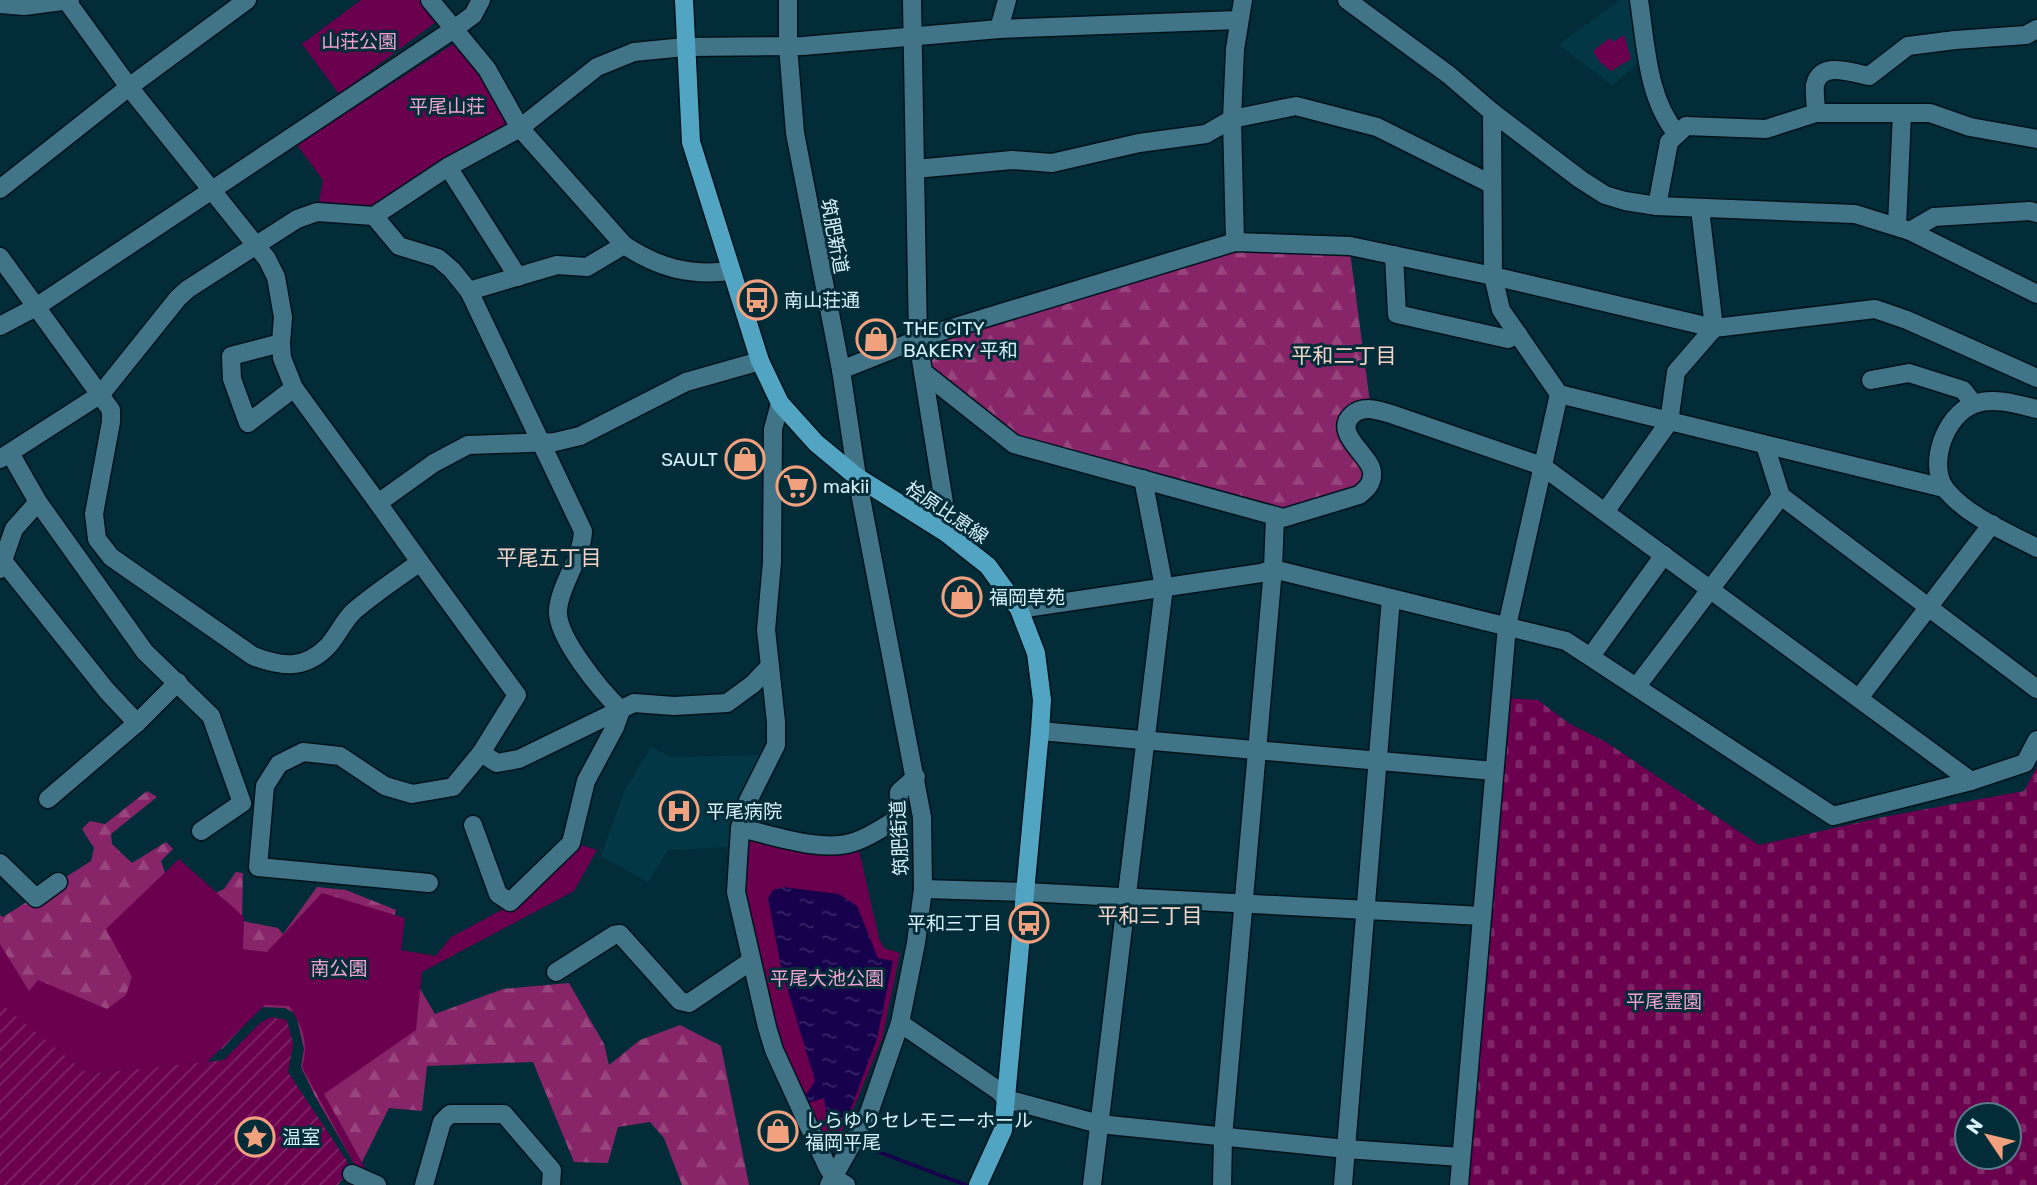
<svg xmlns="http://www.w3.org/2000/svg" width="2037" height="1185" font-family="Rubik,'Noto Sans JP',sans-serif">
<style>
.built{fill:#043746}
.forest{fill:url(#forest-firs)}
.cemetery{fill:url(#cemetery-stones);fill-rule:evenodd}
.park{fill:#6b004e}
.garden{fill:url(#garden-furrows)}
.water{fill:url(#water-ripples)}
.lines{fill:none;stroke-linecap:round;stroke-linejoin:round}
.stream{stroke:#17014c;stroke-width:3.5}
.minor-casing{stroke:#00131c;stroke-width:21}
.major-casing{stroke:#00131c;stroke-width:21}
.minor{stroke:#427487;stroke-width:18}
.major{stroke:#52a5c2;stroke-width:18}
.labels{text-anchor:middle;stroke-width:6;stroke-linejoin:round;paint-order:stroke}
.park-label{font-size:19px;fill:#f1a2d1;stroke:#032c39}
.street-label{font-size:19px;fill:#d8f2fc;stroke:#032c39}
.poi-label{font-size:19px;fill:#d8f2fc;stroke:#032c39;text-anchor:start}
.neighbourhood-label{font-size:21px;fill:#f4d4c7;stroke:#032c39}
</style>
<defs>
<pattern id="forest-firs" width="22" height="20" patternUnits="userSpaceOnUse" patternTransform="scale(1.75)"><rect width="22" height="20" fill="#882568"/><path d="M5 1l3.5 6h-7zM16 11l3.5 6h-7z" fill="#98457e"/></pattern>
<pattern id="cemetery-stones" width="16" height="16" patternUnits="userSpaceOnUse" patternTransform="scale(1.75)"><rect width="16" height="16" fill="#6b004e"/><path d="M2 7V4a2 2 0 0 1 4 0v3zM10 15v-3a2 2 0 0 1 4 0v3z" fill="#7f2668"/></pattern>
<pattern id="garden-furrows" width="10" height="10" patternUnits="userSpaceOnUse" patternTransform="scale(1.75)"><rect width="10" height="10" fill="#6b004e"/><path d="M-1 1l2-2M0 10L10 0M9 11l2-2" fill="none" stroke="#7f2668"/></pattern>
<pattern id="water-ripples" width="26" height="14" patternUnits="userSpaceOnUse" patternTransform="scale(1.75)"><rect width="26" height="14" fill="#17014c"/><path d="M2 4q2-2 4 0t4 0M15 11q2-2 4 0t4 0" fill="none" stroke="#382667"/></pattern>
</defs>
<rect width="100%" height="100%" fill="#032c39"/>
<g class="built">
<polygon points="1620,0 1632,0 1638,64 1612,85 1559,45"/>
<polygon points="651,747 670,757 766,755 730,847 668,850 648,882 601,856 625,790"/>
</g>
<g class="forest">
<polygon points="1231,248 1350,252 1370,402 1348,410 1366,468 1361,486 1278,511 1016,438 931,372 927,343"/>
<polygon points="147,791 157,797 111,834 112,844 132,863 166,842 173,849 161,861 167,879 200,900 224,889 236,872 243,873 242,921 278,928 283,934 317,887 346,890 396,910 386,949 412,975 435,1014 503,989 569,983 604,1044 609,1065 640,1040 680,1025 721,1046 749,1185 682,1185 664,1138 650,1122 618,1127 608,1163 574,1162 533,1062 427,1066 422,1111 389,1108 358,1170 315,1096 301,1067 304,1049 296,1014 285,1008 261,1007 222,1049 154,1036 0,984 0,915 3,917 91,861 94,848 82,829 90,821 105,824"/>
</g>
<path class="cemetery" d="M 1507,698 L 1538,700 L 1570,724 L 1606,742 L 1759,845 L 1883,817 L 2024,791 L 2037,767 L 2037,1185 L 1464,1185 ZM 1967,1115 L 2009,1115 L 2009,1157 L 1967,1157 Z"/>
<g class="park">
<polygon points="361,0 420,0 436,22 339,94 302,44"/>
<polygon points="1624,35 1631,59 1611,71 1600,62 1593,51 1610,38 1613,42"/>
<polygon points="458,41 513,123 374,209 319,203 323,180 297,145"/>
<polygon points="744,834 859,850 879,938 884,948 900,953 882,1039 853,1110 829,1155 777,1045 749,937 741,870"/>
<path d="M 572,842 L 597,850 L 574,891 L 422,972 L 416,1030 L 324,1094 L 365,1168 L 357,1185 L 349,1185 L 358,1171 L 302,1067 C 309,1044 303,1026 289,1006 L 265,1005 L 207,1062 L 88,1074 L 0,1004 L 0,944 L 29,991 L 38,980 L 107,1009 L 126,995 L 132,977 L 106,929 L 179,859 L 244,917 L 243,949 L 267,952 L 322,893 L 405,918 L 401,950 L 436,956 L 451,937 L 511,905 Z"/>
</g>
<polygon class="garden" points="0,1003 88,1074 224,1060 260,1023 271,1017 287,1020 293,1044 288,1072 347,1161 348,1172 338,1185 0,1185"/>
<polygon class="water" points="783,887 839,894 857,906 878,958 893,961 877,1039 848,1116 827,1120 824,1098 808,1103 806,1095 815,1081 781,967 768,898 773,890"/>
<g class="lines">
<polyline class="stream" points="871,1149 966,1185"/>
<g class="minor-casing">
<g id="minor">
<polyline points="66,0 129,87 267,259 276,277 283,317 281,343 282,358 294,388 378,503"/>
<path d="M 430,0 L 487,69 L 520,128 L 624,245 C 659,268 689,276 731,271"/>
<polyline points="788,0 788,46 795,133 841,370 857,477 922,817 923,889 916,943 900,1023 869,1113 829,1185"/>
<path d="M 912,0 L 918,340 L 923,372 L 1014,444 L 1283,518 L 1359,495 C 1367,489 1373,483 1372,472 C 1371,456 1332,433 1352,415 C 1364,404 1381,411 1394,415 L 1542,466 L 1971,781"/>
<polyline points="1347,0 1449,75 1492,112 1580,179 1605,195 1625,201 1657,206 1855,214 1910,231 2037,294"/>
<path d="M 1639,0 C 1646,45 1647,98 1677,134"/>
<polyline points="0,4 24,6 70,0"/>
<polyline points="999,29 1007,0"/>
<path d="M 1816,113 C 1816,104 1814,93 1815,85 C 1821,60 1852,73 1869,76 L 1908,46 L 1955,40 L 2026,35 L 2037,29"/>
<polyline points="448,167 518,277"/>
<polyline points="915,169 1012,160 1052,163 1139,143 1206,134 1232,119 1235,49 1243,0"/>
<polyline points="0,189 129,87 247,0"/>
<polyline points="1657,206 1669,142 1686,126 1766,129 1816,113 1930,113 1970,127 2037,139"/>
<polyline points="374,216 399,246 438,258 452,270 469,291 557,265 587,267 624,245"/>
<polyline points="1897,226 1902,113"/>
<polyline points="1910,231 1934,217 2030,211 2037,213"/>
<polyline points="1235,242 1232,119 1296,106 1377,127 1491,184"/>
<polyline points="1394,255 1397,314 1508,339 1518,334"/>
<path d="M 0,257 L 111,410 L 111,422 L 94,514 L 97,539 L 111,557 L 253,656 C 281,667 305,670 328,646 C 338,635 344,620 354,611 C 375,593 398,578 420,562 L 517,695 L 481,753 L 497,763 L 519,759 L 634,703 L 674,706 L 727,703 L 753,684 L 770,666 L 776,722 L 776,745 L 748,801 L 740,828 L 736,892 L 767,1027 L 774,1050 L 827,1166 L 834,1178 L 846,1185"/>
<path d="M 469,291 L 583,531 C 582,559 561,582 558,609 C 555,636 602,692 621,710 L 615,727 L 586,781 L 571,843 L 510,902 L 498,894 L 473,825"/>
<polyline points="0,326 36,307 454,29 473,15 481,0"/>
<polyline points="281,343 231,356 232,379 248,423 294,388"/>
<polyline points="841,370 929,335 1235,242 1350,246 1493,276 1714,328 1875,309 1907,320 2037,378"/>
<polyline points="923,372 945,509 945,532"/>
<polyline points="1871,380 1909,373 1963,390 1974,404"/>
<polyline points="1559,394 1944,488"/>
<path d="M 2037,409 C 2017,404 1994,397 1974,404 C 1945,415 1926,466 1947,491 C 1969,517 2007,532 2037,548"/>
<polyline points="1765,445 1781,496 2037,689"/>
<polyline points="0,459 101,394 178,298 188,289 297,219 317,212 374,216 448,167 520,128 597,67 634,52 685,47 803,46 999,29 1238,20"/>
<polyline points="38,502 145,652 211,716 242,803 201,831"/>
<polyline points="1605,512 1669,422 1676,372 1714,328 1700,209"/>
<polyline points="4,562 107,691 137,723"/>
<polyline points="420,562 378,503 434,463 468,445 555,442 580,436 686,382 760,361"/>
<polyline points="0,569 14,529 38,502 10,453"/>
<polyline points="1019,609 1261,573 1273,569 1566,641 1833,816 1971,781 2025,763 2037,740"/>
<polyline points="1591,656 1664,555"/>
<polyline points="770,666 766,630 772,562 773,429 780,403"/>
<polyline points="1637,686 1781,496"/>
<polyline points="1859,698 1992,524"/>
<polyline points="1040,731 1494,771"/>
<polyline points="48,799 137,723 178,682"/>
<path d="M 740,828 C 773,835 822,853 854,842 C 870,837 884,827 898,818 L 899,792 L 916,777"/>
<polyline points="0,863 36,898 58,882"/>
<polyline points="429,883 258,867 265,786 279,764 303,752 340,756 385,786 412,794 453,787 481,753"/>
<polyline points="923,889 1025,892 1482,916"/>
<polyline points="556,972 614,935 620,934 680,1001 689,1003 751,961"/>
<polyline points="900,1023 999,1091 1006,1099 1099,1124 1346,1149 1461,1157"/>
<polyline points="352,1174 377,1185"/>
<polyline points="424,1185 442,1122 450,1114 504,1114 552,1170 551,1185"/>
<polyline points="1092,1185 1164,587 1143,479"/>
<polyline points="1222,1185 1223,1137 1273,569 1275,516"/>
<polyline points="1343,1185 1391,598"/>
<polyline points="1459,1185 1507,626 1559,394 1501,310 1493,276 1492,112"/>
</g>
</g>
<g class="major-casing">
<polyline id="major" points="684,0 691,142 760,361 780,403 816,443 857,477 945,532 988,566 1019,609 1036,653 1042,700 1040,731 1003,1130 978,1185"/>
</g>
<use href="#minor" class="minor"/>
<use href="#major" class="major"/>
</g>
<defs>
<g id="bus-ring" transform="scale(2.0125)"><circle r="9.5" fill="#032c39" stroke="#f2a17e" stroke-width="1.5"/><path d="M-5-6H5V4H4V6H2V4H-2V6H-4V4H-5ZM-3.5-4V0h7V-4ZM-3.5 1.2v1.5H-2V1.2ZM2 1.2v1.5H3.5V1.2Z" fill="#f2a17e"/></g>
<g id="shop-ring" transform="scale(2.0125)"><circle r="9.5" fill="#032c39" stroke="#f2a17e" stroke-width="1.5"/><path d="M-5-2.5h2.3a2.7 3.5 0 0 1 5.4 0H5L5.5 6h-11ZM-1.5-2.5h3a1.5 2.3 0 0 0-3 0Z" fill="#f2a17e"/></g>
<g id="supermarket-ring" transform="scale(2.0125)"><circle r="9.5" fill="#032c39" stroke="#f2a17e" stroke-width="1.5"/><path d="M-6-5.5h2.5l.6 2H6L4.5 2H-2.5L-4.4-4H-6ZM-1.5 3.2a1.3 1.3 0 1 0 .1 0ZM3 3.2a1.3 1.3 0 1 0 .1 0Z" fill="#f2a17e"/></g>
<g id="hospital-ring" transform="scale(2.0125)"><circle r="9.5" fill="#032c39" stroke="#f2a17e" stroke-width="1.5"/><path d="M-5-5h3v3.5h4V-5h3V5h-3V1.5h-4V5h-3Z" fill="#f2a17e"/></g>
<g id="sight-ring" transform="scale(2.0125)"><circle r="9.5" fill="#032c39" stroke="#f2a17e" stroke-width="1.5"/><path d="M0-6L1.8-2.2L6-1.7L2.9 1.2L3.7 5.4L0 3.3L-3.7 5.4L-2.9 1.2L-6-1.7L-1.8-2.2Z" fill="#f2a17e"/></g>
</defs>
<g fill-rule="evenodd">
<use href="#bus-ring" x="757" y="300"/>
<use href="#shop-ring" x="876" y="339"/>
<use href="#shop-ring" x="745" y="459"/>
<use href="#supermarket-ring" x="796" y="486"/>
<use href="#shop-ring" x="962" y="597"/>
<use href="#hospital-ring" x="679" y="811"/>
<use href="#bus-ring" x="1029" y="923"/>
<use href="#shop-ring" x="778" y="1131"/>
<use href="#sight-ring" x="255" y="1137"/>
</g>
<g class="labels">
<g class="park-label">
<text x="359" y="48">山荘公園</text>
<text x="447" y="113">平尾山荘</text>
<text x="339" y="975">南公園</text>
<text x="827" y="985">平尾大池公園</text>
<text x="1664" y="1008">平尾霊園</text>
</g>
<g class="street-label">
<text transform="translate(835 236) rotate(79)" y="7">筑肥新道</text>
<text transform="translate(947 512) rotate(34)" y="7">桧原比恵線</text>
<text transform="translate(899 838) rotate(-93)" y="7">筑肥街道</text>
</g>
<g class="poi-label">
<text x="784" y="307">南山荘通</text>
<text x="903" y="335">THE CITY<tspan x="903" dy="22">BAKERY 平和</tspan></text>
<text x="718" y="466" text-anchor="end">SAULT</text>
<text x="823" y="493">makii</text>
<text x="989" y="604">福岡草苑</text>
<text x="706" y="818">平尾病院</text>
<text x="1002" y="930" text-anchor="end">平和三丁目</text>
<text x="805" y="1127">しらゆりセレモニーホール<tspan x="805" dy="22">福岡平尾</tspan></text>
<text x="282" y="1144">温室</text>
</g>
<g class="neighbourhood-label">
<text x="1344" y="363">平和二丁目</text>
<text x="549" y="565">平尾五丁目</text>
<text x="1150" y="923">平和三丁目</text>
</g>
</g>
<g transform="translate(1988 1136) rotate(305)"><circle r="33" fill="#032c39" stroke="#587b87" stroke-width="2"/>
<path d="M0-5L12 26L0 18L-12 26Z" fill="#f2a17e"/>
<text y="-10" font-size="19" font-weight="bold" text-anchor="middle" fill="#d8f2fc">N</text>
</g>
</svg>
